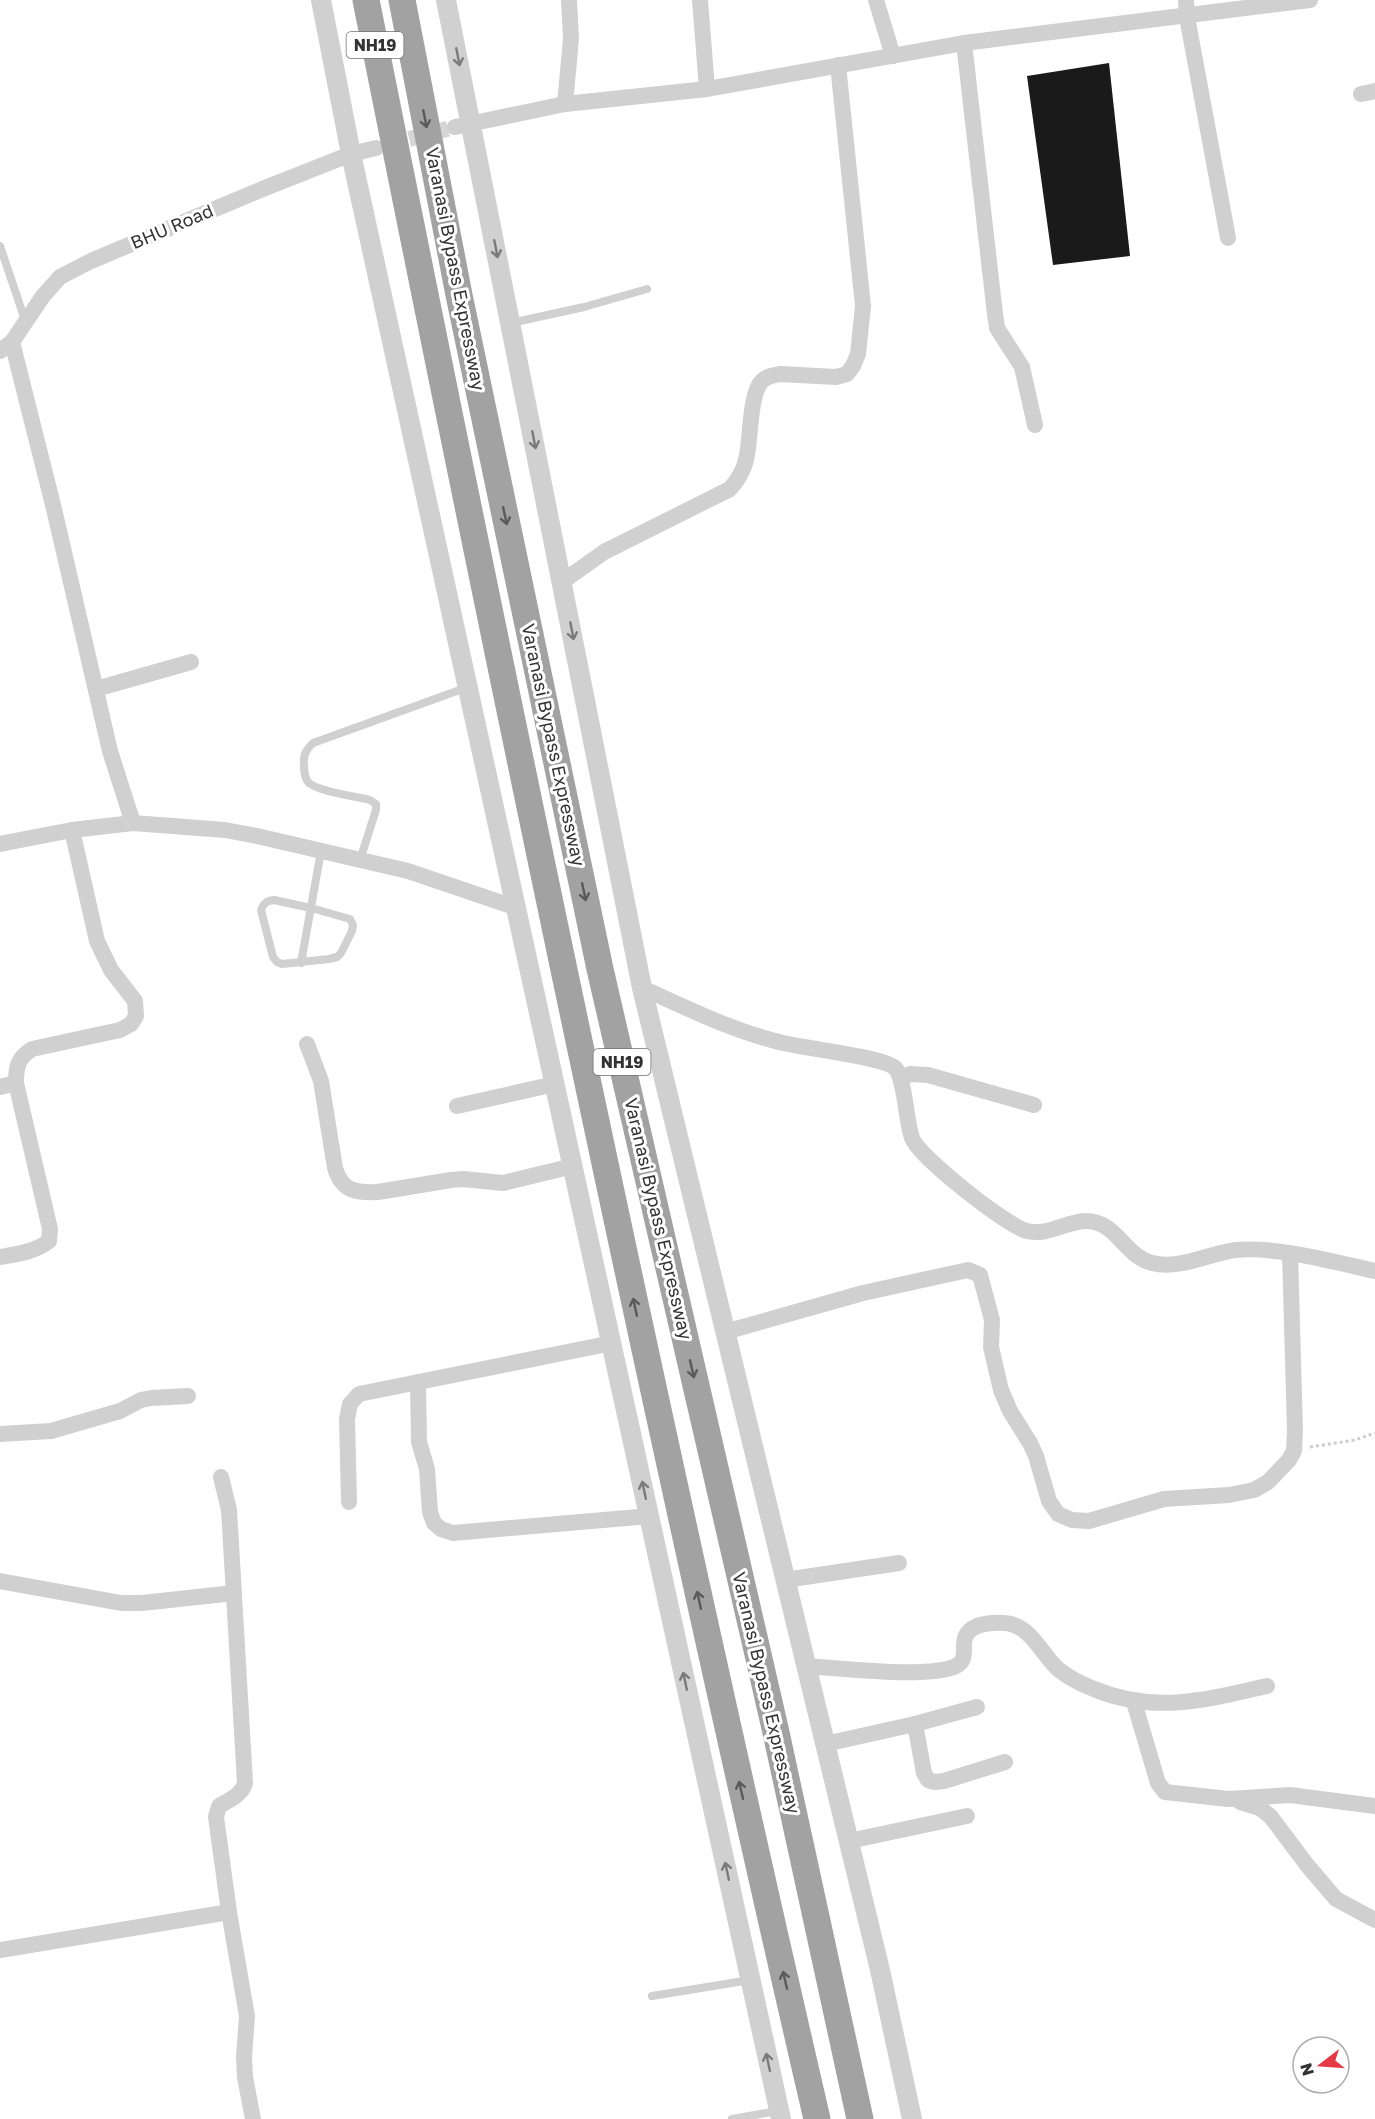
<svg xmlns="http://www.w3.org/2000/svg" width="1375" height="2119" font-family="'Golos Text',sans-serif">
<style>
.building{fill:#1a1a1a}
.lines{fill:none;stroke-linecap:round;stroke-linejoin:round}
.minor-tunnel{stroke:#d6d6d6;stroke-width:16;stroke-dasharray:16 8;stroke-linecap:butt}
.path{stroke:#cdcdcd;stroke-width:3;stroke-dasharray:3 3;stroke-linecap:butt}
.service{stroke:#d0d0d0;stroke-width:8}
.minor{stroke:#d0d0d0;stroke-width:16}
.tertiary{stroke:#d0d0d0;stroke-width:20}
.trunk{stroke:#a2a2a2;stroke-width:27}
.oneway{stroke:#7a7a7a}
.oneway2{stroke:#5a5a5a}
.labels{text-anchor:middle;stroke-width:6;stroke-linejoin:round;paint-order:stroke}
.shield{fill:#fff;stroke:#707070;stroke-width:1.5}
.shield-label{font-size:16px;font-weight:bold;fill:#333}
.street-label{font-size:18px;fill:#333;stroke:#fff}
</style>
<rect width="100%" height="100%" fill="#fff"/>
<polygon class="building" points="1109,63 1130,256 1053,265 1027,76"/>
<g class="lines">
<polyline class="minor-tunnel" points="386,145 455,127"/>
<polyline class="path" points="1310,1447 1355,1440 1375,1433"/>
<g class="service">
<polyline points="0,246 26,323"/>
<polyline points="511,323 584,307 647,289"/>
<path d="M 360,860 L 376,810 L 376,804 L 370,800 C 355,796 320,792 309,783 C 304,778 304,770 304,764 C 303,755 306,750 313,743 L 468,687"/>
<path d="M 274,900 L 311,908 L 350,919 L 353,925 L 352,931 L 341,953 L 337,957 L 329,959 L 282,964 L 277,962 L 273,957 L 261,910 C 264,903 266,901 274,900 Z"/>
<polyline points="301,963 321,851"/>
<polyline points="652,1996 750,1980"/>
<polyline points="732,2119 778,2111"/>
</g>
<g class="minor">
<polyline points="700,0 707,89"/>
<polyline points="876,0 893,56"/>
<polyline points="1186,0 1187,17 1228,238"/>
<polyline points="964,43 995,314 997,328 1022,367 1035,425"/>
<polyline points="1361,94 1375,91"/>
<polyline points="565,104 571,39 569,0"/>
<polyline points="455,127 565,104 707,89 964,43 1310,0"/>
<polyline points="12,342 54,509 110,751 133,823"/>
<polyline points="0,351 12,342 43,296 60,277 91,261 265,188 351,154 376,148"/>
<path d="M 562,582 L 604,552 L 730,489 C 738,480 743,472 746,460 C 751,441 749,394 762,381 C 767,376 774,375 780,374 L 836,377 L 847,374 L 853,366 L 858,354 L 863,306 L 838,65"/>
<polyline points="96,689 191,662"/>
<polyline points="0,844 72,830 133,823 225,830 257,836 408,871 517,908"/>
<path d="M 642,988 C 683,1006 724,1027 768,1039 C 783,1044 800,1046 817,1049 C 832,1052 886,1059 895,1068 C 905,1078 906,1122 912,1138 C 919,1157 1008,1227 1027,1231 C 1048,1236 1065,1222 1085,1221 C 1116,1220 1124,1256 1152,1263 C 1180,1270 1209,1253 1236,1250 C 1276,1246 1335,1262 1375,1271"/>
<path d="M 307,1044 L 321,1081 L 335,1168 C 342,1191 355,1193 378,1192 L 451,1180 L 463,1179 L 503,1183 L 573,1166"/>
<polyline points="901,1078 910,1074 928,1075 1034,1105"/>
<polyline points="0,1087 16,1083"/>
<polyline points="457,1106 555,1084"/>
<path d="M 0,1257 C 17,1254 35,1252 49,1241 L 50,1229 L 16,1083 C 16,1066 18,1058 32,1049 L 120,1030 L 131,1024 L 136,1016 L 135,1001 L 111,970 L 97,941 L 72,830"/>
<polyline points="725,1332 863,1293 968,1270 980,1275 992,1320 991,1347 1001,1390 1010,1411 1030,1443 1036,1456 1049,1501 1058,1514 1072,1520 1089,1521 1164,1499 1229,1495 1254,1490 1268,1482 1289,1460 1294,1451 1295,1430 1290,1254"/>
<polyline points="418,1382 419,1442 427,1469 430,1512 434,1523 441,1529 453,1533 650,1516"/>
<polyline points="0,1434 51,1431 120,1411 141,1400 151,1398 188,1396"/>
<path d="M 221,1477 L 229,1510 L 245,1783 C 242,1795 229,1800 219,1806 L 216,1817 L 229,1912 L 247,2016 L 244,2057 L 245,2077 L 253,2119"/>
<polyline points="349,1502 347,1419 350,1404 359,1394 612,1343"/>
<polyline points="785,1580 899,1563"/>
<polyline points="0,1581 121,1603 142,1603 234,1593"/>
<path d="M 806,1666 C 839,1668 929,1679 956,1666 C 968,1660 962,1649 965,1638 C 970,1623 992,1622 1005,1623 C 1031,1625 1041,1654 1058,1669 C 1069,1678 1081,1684 1094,1689 C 1154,1714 1206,1700 1267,1686"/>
<polyline points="1134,1702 1158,1783 1165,1792 1228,1799 1290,1795 1375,1806"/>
<polyline points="915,1724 924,1773 928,1780 935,1782 944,1781 1005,1762"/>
<polyline points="825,1744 915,1724 977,1707"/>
<polyline points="1240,1802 1260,1808 1271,1817 1307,1865 1336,1899 1375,1920"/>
<polyline points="849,1841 967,1816"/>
<polyline points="0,1950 229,1912"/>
</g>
<g class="tertiary">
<polyline points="321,0 351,154 781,2119"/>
<polyline points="446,0 642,988 880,1970 912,2119"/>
</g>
<g class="trunk">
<path d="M 366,0 C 507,708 654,1415 817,2119"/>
<polyline points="402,0 459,295 600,969 775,1728 860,2119"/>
</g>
</g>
<defs><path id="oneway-shaft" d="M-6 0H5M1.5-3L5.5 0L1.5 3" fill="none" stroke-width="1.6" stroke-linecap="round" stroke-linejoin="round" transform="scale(1.5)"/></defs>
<g class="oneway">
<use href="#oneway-shaft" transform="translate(458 57) rotate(79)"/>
<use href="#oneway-shaft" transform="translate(496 249) rotate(79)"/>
<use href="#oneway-shaft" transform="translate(534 440) rotate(79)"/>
<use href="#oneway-shaft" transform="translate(572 631) rotate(79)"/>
<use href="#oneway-shaft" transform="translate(644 1490) rotate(-102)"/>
<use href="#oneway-shaft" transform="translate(685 1681) rotate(-102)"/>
<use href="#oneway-shaft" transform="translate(727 1871) rotate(-102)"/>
<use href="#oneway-shaft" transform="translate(768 2062) rotate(-102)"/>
</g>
<g class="oneway2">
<use href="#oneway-shaft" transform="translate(425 119) rotate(79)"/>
<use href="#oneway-shaft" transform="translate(505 516) rotate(78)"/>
<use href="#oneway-shaft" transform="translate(584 892) rotate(78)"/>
<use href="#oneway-shaft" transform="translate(635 1307) rotate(-102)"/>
<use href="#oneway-shaft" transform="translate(692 1369) rotate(77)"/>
<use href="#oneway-shaft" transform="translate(699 1600) rotate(-102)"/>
<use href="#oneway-shaft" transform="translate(741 1790) rotate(-103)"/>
<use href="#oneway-shaft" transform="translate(785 1980) rotate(-103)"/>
</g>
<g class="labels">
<g class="shield">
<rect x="346.5" y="32" width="57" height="26" rx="4.5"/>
<rect x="593.5" y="1049" width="57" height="26" rx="4.5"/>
</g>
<g class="shield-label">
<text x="375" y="51">NH19</text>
<text x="622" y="1068">NH19</text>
</g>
<g class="street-label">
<text transform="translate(172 227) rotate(-23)" y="6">BHU Road</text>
<text transform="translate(455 269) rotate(79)" y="6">Varanasi Bypass Expressway</text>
<text transform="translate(553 745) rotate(78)" y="6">Varanasi Bypass Expressway</text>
<text transform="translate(658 1219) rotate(77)" y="6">Varanasi Bypass Expressway</text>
<text transform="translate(766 1693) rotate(77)" y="6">Varanasi Bypass Expressway</text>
</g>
</g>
<g transform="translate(1321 2065) rotate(253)"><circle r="28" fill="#ffffff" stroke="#adadad" stroke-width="1.5"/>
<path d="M0-4.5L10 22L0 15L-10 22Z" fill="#e63946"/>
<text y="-9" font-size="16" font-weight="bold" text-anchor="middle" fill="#333333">N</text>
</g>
</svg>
